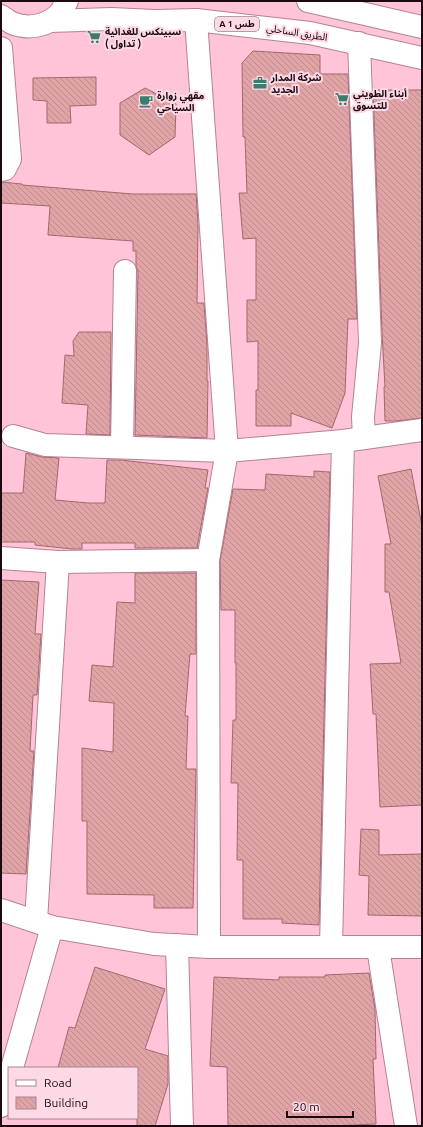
<svg xmlns="http://www.w3.org/2000/svg" width="423" height="1127" font-family="Ubuntu,'Noto Sans Arabic',sans-serif">
<style>
.building{fill:url(#building-back-hatch);stroke:#a1696b}
.lines{fill:none;stroke-linecap:round;stroke-linejoin:round}
.minor-casing{stroke:#b68093;stroke-width:24}
.highway-casing{stroke:#b68093;stroke-width:24}
.minor{stroke:#fff;stroke-width:22}
.highway{stroke:#fff;stroke-width:22}
.labels{text-anchor:middle;stroke-width:4;stroke-linejoin:round;paint-order:stroke}
.shield{fill:#fdd9e5;stroke:#604751;stroke-width:1}
.shield-label{font-size:9px;font-weight:bold;fill:#1d0911}
.poi-label{font-size:10px;font-weight:bold;fill:#1d0911;stroke:#fdd9e5;text-anchor:start}
.street-label{font-size:10px;fill:#1d0911;stroke:#fdd9e5}
</style>
<defs>
<pattern id="building-back-hatch" width="6" height="6" patternUnits="userSpaceOnUse"><rect width="6" height="6" fill="#e0a4a6"/><path d="M-1 5l2 2M0 0l6 6M5-1l2 2" fill="none" stroke="#c08c8e"/></pattern>
</defs>
<rect width="100%" height="100%" fill="#ffc4d8"/>
<g class="building">
<polygon points="253,51 320,55 320,74 348,74 357,319 348,319 345,393 332,428 291,413 291,426 256,426 256,390 258,390 258,341 247,342 247,300 256,300 256,238 243,239 239,193 247,193 245,137 243,137 242,63"/>
<polygon points="96,77 96,105 70,106 71,123 47,123 47,101 33,100 33,78"/>
<polygon points="145,88 176,104 175,137 149,155 120,135 120,103"/>
<polygon points="373,90 422,90 422,418 396,421 385,421 384,387 385,387 382,332"/>
<polygon points="1,182 22,184 22,185 133,194 196,194 198,223 197,303 204,303 207,345 207,381 208,381 207,438 135,435 138,271 136,266 136,251 133,251 133,241 48,235 50,206 1,203"/>
<polygon points="79,332 111,332 110,435 86,434 88,405 62,403 65,355 74,356 73,341"/>
<polygon points="26,453 42,457 59,458 55,500 88,503 105,503 107,460 121,460 208,470 205,488 208,488 197,548 135,548 135,543 82,543 82,549 72,549 35,545 35,542 1,542 1,493 23,493"/>
<polygon points="411,469 422,526 422,805 380,807 376,714 373,714 370,664 401,663 389,592 385,592 385,544 391,544 378,476"/>
<polygon points="314,471 330,472 319,925 282,923 282,919 243,919 243,860 237,860 238,783 231,783 233,720 236,720 236,663 235,663 235,610 221,610 220,561 233,489 265,490 266,474 314,477"/>
<polygon points="135,573 196,573 196,654 190,654 185,716 188,716 186,769 196,769 193,908 154,908 154,895 87,894 87,821 82,821 82,748 113,752 114,703 89,701 92,665 113,667 117,602 135,603"/>
<polygon points="1,580 39,582 35,634 41,634 37,695 33,695 30,751 34,751 26,874 1,873"/>
<polygon points="361,829 379,830 379,855 422,854 422,916 368,915 369,876 359,875"/>
<polygon points="95,967 165,989 145,1049 168,1056 168,1084 155,1126 137,1126 137,1068 58,1068 69,1027 75,1028"/>
<polygon points="369,973 375,1009 376,1059 373,1059 376,1124 333,1126 228,1126 227,1067 210,1066 214,977 279,980 279,977 325,977 325,975"/>
</g>
<g class="lines">
<g class="minor-casing">
<g id="minor">
<polyline points="196,20 227,451 208,560 209,947"/>
<polyline points="359,43 370,343 363,417 364,438"/>
<polyline points="1,48 10,159 5,169 1,170"/>
<polyline points="13,436 45,445 227,451 343,441 422,430"/>
<polyline points="122,447 125,271"/>
<polyline points="1,558 58,562 208,560"/>
<polyline points="1,910 52,927 154,944 209,947 422,947"/>
<polyline points="36,921 58,562"/>
<polyline points="177,945 182,1126"/>
<polyline points="331,947 343,441"/>
<polyline points="378,948 406,1126"/>
<polyline points="12,1068 52,927"/>
<polyline points="1,1106 9,1078"/>
</g>
</g>
<g class="highway-casing">
<g id="highway">
<polyline points="308,1 422,27"/>
<path d="M 1,16 C 4,18 8,21 12,23 C 28,30 49,26 61,12 C 63,9 65,4 67,1"/>
<polyline points="50,21 111,19 155,21 196,20 310,33 422,58"/>
</g>
</g>
<use href="#minor" class="minor"/>
<use href="#highway" class="highway"/>
</g>
<defs>
<g id="supermarket-bare" transform="scale(1.08)"><path d="M-6-5.5h2.5l.6 2H6L4.5 2H-2.5L-4.4-4H-6ZM-1.5 3.2a1.3 1.3 0 1 0 .1 0ZM3 3.2a1.3 1.3 0 1 0 .1 0Z" fill="#3a7c6d" stroke="#fdd9e5" stroke-width="2.5" paint-order="stroke"/></g>
<g id="office-bare" transform="scale(1.08)"><path d="M-6-3h4V-5.5h4V-3h4V5H-6ZM-1-4.5V-3h2v-1.5ZM-6 0V1H6V0Z" fill="#3a7c6d" stroke="#fdd9e5" stroke-width="2.5" paint-order="stroke"/></g>
<g id="cafe-bare" transform="scale(1.08)"><path d="M-5.5-4.5H6V0H3Q3 3.5 0 3.5H-2.5Q-5.5 3.5-5.5 0ZM3-3.2v2h1.7v-2ZM-6 4.5H4V6H-6Z" fill="#3a7c6d" stroke="#fdd9e5" stroke-width="2.5" paint-order="stroke"/></g>
</defs>
<g fill-rule="evenodd">
<use href="#supermarket-bare" x="94" y="37"/>
<use href="#office-bare" x="260" y="83"/>
<use href="#supermarket-bare" x="342" y="99"/>
<use href="#cafe-bare" x="146" y="101"/>
</g>
<g class="labels">
<rect class="shield" x="215" y="17" width="44" height="14" rx="3"/>
<g class="shield-label">
<text x="237" y="27">A 1 طس</text>
</g>
<g class="poi-label">
<text x="105" y="35">سبينكس للغدائية<tspan x="105" dy="12">( تداول )</tspan></text>
<text x="271" y="81">شركة المدار<tspan x="271" dy="12">الجديد</tspan></text>
<text x="353" y="97">أبناء الطويني<tspan x="353" dy="12">للتسوق</tspan></text>
<text x="157" y="99">مقهي زوارة<tspan x="157" dy="12">السياحي</tspan></text>
</g>
<g class="street-label">
<text transform="translate(297 32) rotate(9)" y="4">الطريق الساحلي</text>
</g>
</g>
<rect width="423" height="1127" fill="none" stroke="#1d0911" stroke-width="4"/>
<rect x="8" y="1067" width="130" height="52" fill="#fdd9e5" stroke="#a38690"/>
<rect x="16" y="1080" width="20" height="6" fill="#ffffff" stroke="#a38690"/>
<text x="44" y="1087" font-size="12" fill="#1d0911">Road</text>
<rect x="16" y="1097" width="20" height="12" fill="url(#building-back-hatch)" stroke="#a38690"/>
<text x="44" y="1107" font-size="12" fill="#1d0911">Building</text>
<path d="M287 1111v6h66v-6" fill="none" stroke="#1d0911" stroke-width="2"/>
<text x="293" y="1111" font-size="12" fill="#1d0911" stroke="#fdd9e5" stroke-width="3" paint-order="stroke">20 m</text>
</svg>
